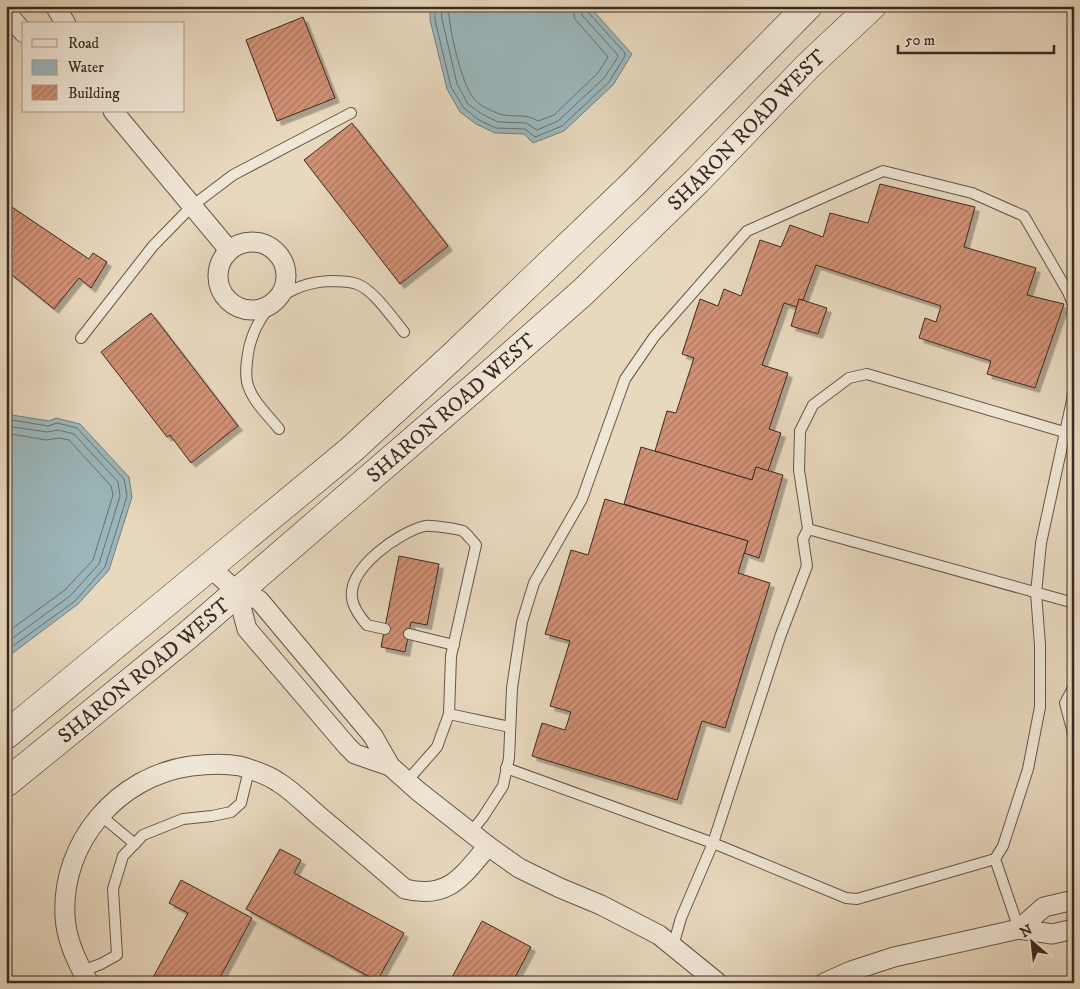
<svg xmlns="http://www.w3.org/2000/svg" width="1080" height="989" font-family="'IM FELL DW Pica',serif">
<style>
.water{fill:#9bb7bc;stroke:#747f7f}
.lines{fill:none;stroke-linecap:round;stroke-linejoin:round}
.shore{stroke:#6a7070;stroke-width:1}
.building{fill:url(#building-hatch);stroke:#392a23;filter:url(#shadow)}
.service-casing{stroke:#65564a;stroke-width:12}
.minor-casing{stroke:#65564a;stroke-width:21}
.secondary-casing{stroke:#392a23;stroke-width:29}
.service{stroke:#f0e6d5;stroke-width:10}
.minor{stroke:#f0e6d5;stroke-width:19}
.secondary{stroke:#f0e6d5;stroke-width:28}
.labels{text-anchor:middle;stroke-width:4;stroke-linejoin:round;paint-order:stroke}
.street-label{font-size:21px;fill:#392a23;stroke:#f0e6d5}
</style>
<defs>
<pattern id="building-hatch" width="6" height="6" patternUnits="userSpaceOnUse" patternTransform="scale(1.25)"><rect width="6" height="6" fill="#d29175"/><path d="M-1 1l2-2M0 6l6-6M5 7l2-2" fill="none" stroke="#ab7760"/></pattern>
<filter id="shadow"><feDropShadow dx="4.5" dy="4.5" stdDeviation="0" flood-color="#0004"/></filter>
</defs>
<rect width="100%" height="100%" fill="#e8d8be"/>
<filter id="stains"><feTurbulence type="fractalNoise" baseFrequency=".004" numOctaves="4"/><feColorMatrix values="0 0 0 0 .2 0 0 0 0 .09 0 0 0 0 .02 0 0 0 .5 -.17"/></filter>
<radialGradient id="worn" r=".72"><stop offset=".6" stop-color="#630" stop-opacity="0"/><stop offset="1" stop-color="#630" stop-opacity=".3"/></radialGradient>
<g class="water">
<polygon points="430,6 589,6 632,54 613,85 564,131 533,143 524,134 495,133 476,124 460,112 447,89 430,20"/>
<polygon points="6,414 49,421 56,418 80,424 129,477 132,497 109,570 78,604 6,658"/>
</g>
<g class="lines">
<g class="shore">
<polyline points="435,6 435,20 451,87 464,108 479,120 496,128 525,129 535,137 562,126 609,82 625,56 625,53 587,11 586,6"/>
<polyline points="441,6 442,19 457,84 468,104 482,114 498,122 526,123 537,130 558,121 604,78 618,57 617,54 582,15 579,6"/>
<path d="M 448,6 C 449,27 461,84 474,99 C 480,106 490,110 497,113 C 511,119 524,112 538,121 L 554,115 L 598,73 L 608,57 L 575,19 L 572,6"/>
<polyline points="6,419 48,426 57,423 77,428 124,479 127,496 105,567 75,601 6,651"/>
<polyline points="6,426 47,432 58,430 74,434 118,482 120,496 99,564 70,596 6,643"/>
<polyline points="6,433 46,440 59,438 69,440 111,486 113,495 93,560 65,590 6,633"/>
</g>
</g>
<g class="building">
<polygon points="303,17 335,98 277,121 246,40"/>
<polygon points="352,123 448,246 400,284 304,160"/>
<polygon points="880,184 975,207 964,247 1036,268 1027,295 1064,304 1035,388 987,374 991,361 919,338 925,318 936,322 941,306 816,265 803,300 799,299 797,307 784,303 762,365 788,373 769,429 781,433 768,471 756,467 752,480 655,451 667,411 676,413 694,358 682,354 700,299 718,306 724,289 741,296 760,240 781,247 790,225 823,237 830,213 868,223"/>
<polygon points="6,203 89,259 93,253 107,262 91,288 79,278 54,309 6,270"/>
<polygon points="799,299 827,308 818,334 791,326"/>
<polygon points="151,313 238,426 191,463 170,435 167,437 101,352"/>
<polygon points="641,447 752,480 756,467 783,475 759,558 744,553 748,541 624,504"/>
<polygon points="605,499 748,541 738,573 770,583 725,728 702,721 677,800 532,756 542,723 565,730 571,712 550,706 570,641 545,634 571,550 588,555"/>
<polygon points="399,556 439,564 427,625 411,622 405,652 381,647"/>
<polygon points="280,849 301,860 294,873 404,933 377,981 246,909"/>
<polygon points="181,880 252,918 217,983 150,983 188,913 169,903"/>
<polygon points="482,921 531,947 512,983 449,983"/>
</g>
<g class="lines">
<g class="service-casing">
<g id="service">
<polyline points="81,338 153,246 192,206 233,175 351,113"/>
<path d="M 279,429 C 268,415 251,400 247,382 C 245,370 247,359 249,348 C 259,307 288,283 330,281 C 338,281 349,281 357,284 C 374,290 393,319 404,332"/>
<polyline points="808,529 1074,603"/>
<path d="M 385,629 L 367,625 C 361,618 353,607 352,598 C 348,568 399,532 425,526 C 430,525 459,529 463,531 C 468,535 472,541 476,545 L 451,656 L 449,714 L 437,747 L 407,781"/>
<polyline points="409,634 454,645"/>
<polyline points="1074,686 1065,703 1074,737"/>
<polyline points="449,714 510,727"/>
<polyline points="506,768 713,843 846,898 857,899 995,859 1003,846 1028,769 1040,707 1040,645 1036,593 1041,543 1074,391"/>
<polyline points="100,815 135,844"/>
<polyline points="471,832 483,817 503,786 509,758 512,688 522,622 534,583 582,499 625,379 654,337 747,231 883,171 972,193 1024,216 1068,292 1074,307"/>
<polyline points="995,859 1019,929"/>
<polyline points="673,946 681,918 713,843 780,637 807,566 803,539 808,529 799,470 800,431 813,405 849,378 867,374 1064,432 1074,433"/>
<polyline points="82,971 101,964 117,955 113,889 123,856 143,835 183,819 212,816 231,812 241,803 249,770"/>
</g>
</g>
<g class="minor-casing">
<g id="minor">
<polyline points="55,6 66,24"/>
<polyline points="6,12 24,33"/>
<polyline points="113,111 229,250"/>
<circle cx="252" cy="276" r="34"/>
<polyline points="210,567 237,592 259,600 373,736 390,766 355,754 347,746 247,629 237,592"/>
<polyline points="390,766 418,791 488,846 519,868 560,888 601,905 659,935 718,983"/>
<polyline points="1019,929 1044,907 1074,900"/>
<path d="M 89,983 C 77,963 66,940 65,916 C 61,842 118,776 191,766 C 207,764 224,763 240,766 C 250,769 270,776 278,782 C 293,791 306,805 319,816 C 348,840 377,865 405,889 C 449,900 463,875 488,846"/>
<polyline points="824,983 851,971 894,957 1019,929 1052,934 1074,929"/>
</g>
</g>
<g class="secondary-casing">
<g id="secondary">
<polyline points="6,735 351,450 453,356 634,183 808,6"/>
<path id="s1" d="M 6,783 L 188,635 L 482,381 L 583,292 L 697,181 L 809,65 L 872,6"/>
</g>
</g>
<use href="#service" class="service"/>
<use href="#minor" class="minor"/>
<use href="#secondary" class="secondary"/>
</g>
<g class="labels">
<g class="street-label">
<text dy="7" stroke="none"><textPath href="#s1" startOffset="988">SHARON ROAD WEST</textPath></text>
<text dy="7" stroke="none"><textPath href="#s1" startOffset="582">SHARON ROAD WEST</textPath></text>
<text dy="7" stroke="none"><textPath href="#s1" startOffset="178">SHARON ROAD WEST</textPath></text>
</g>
</g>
<rect width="1080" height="989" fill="none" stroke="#e8d8be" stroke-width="25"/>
<rect x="8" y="8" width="1065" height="974" fill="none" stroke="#392a23" stroke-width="2.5"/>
<rect x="12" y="12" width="1055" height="964" fill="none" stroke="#392a23"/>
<rect x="22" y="22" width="162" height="90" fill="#f0e6d5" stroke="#a79b8e"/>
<rect x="32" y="39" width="25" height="8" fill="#f0e6d5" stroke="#a79b8e"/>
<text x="68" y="48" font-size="15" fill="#392a23">Road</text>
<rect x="32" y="60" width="25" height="15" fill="#9bb7bc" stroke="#a79b8e"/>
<text x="68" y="72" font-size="15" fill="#392a23">Water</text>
<rect x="32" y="85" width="25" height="15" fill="url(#building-hatch)" stroke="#a79b8e"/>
<text x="68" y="98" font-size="15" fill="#392a23">Building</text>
<g transform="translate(1032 942) rotate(332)" stroke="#f0e6d5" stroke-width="4" paint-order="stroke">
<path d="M0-4L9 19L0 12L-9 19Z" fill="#392a23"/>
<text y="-8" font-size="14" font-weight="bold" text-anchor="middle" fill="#392a23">N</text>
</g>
<path d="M898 45v8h156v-8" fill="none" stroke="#392a23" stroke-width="2.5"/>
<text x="905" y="45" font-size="15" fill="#392a23" stroke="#f0e6d5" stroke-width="4" paint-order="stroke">50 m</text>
<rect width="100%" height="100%" filter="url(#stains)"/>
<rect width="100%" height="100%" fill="url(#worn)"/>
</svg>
